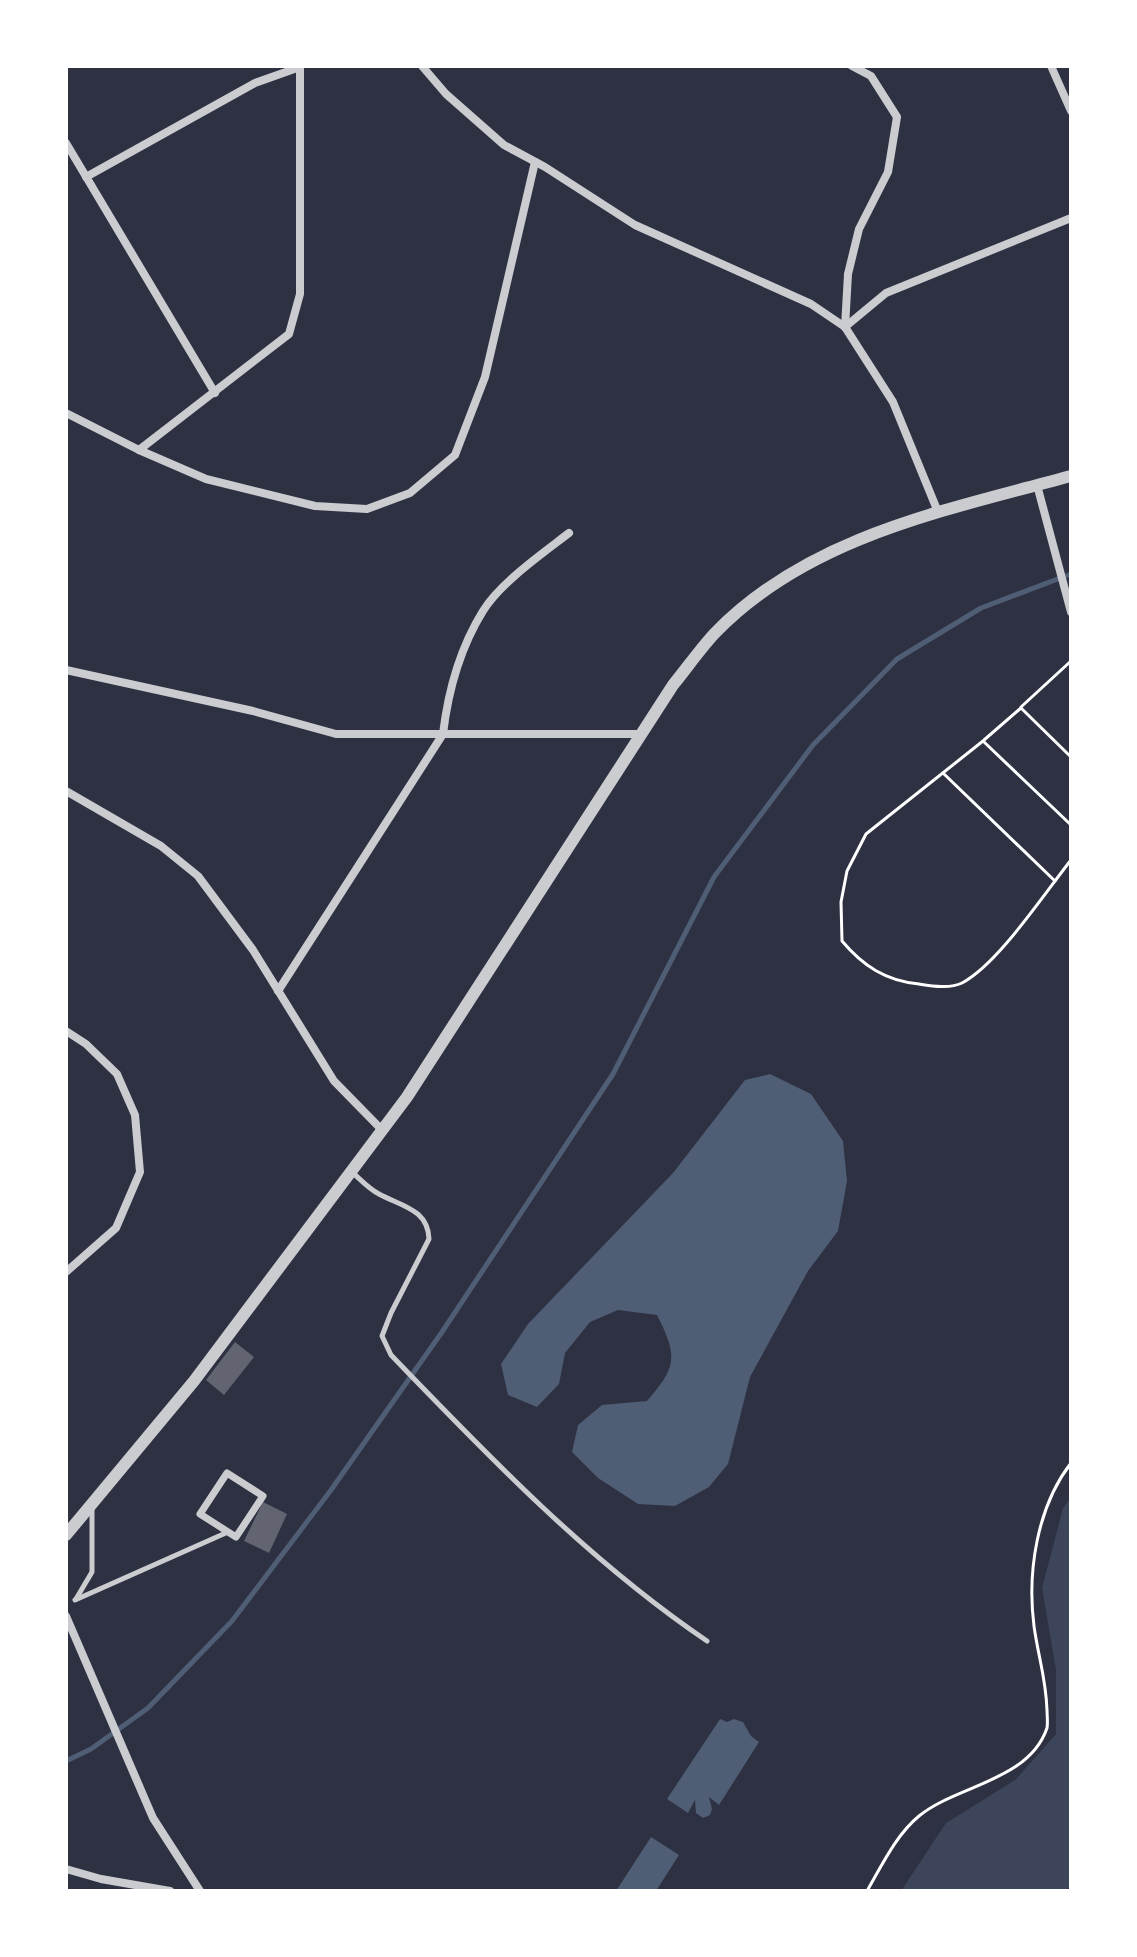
<svg xmlns="http://www.w3.org/2000/svg" width="1137" height="1957" font-family="'Work Sans',sans-serif">
<style>
.green{fill:#3c4559}
.water{fill:#4f5d75}
.lines{fill:none;stroke-linecap:round;stroke-linejoin:round}
.stream{stroke:#4f5d75;stroke-width:5}
.building{fill:#626471}
.path{stroke:#fff;stroke-width:3}
.service{stroke:#caccd0;stroke-width:5}
.pedestrian{stroke:#caccd0;stroke-width:7}
.minor{stroke:#caccd0;stroke-width:8}
.tertiary{stroke:#caccd0;stroke-width:12}
</style>
<rect width="100%" height="100%" fill="#2d3142"/>
<polygon class="green" points="1071,1497 1071,1887 1062,1891 901,1891 946,1823 1015,1780 1056,1734 1056,1670 1042,1588 1063,1508"/>
<g class="water">
<path d="M 770,1074 L 811,1094 L 843,1141 L 847,1181 L 838,1231 L 808,1271 L 750,1377 L 728,1464 L 709,1487 L 675,1506 L 638,1504 L 598,1478 L 572,1452 L 578,1425 L 602,1405 L 647,1401 C 678,1366 677,1355 657,1315 L 618,1310 L 590,1322 L 565,1353 L 559,1384 L 537,1407 L 508,1395 L 501,1364 L 528,1324 L 673,1173 L 745,1080 Z"/>
<polygon points="720,1719 727,1722 734,1719 743,1722 751,1736 759,1742 719,1805 709,1797 712,1809 710,1815 703,1818 696,1813 695,1800 688,1813 667,1799"/>
<polygon points="651,1837 679,1855 656,1891 616,1891"/>
</g>
<g class="lines">
<polyline class="stream" points="66,1761 91,1749 148,1708 232,1621 331,1490 442,1332 613,1074 714,877 813,745 897,659 981,608 1071,574"/>
</g>
<g class="building">
<polygon points="235,1342 254,1357 224,1395 206,1380"/>
<polygon points="263,1502 287,1514 269,1553 244,1541"/>
</g>
<g class="lines">
<g class="path">
<polyline points="1021,707 1071,661"/>
<polyline points="984,740 1021,708 1071,757"/>
<polyline points="943,773 1055,881"/>
<path d="M 1071,825 L 983,741 L 866,834 L 847,871 L 841,902 L 842,941 C 863,966 886,981 919,984 C 932,986 950,989 962,983 C 998,964 1044,894 1071,860"/>
<path d="M 867,1891 C 882,1865 896,1835 919,1816 C 957,1785 1029,1781 1047,1728 C 1048,1723 1047,1715 1047,1710 C 1046,1678 1038,1656 1034,1626 C 1027,1572 1037,1507 1071,1463"/>
</g>
<g class="service">
<path d="M 353,1173 C 361,1180 369,1189 379,1194 C 401,1206 428,1209 429,1239 L 391,1313 L 382,1336 L 391,1355 C 489,1457 589,1561 707,1641"/>
<polyline points="76,1599 92,1572 92,1507"/>
<polyline points="75,1600 228,1532"/>
</g>
<polygon class="pedestrian" points="227,1473 263,1496 236,1537 200,1514"/>
<g class="minor">
<polyline points="422,66 446,94 504,145 545,167 635,225 811,304 845,327 893,402 938,512"/>
<polyline points="1051,66 1071,111"/>
<polyline points="66,143 215,393"/>
<polyline points="86,177 255,83 300,67"/>
<polyline points="845,327 848,274 859,229 888,172 897,117 871,76 852,66"/>
<polyline points="845,327 886,293 1071,218"/>
<polyline points="66,413 139,450 206,479 315,506 367,509 410,493 455,455 485,377 535,162"/>
<polyline points="139,450 289,334 300,294 300,66"/>
<polyline points="1037,485 1071,612"/>
<polyline points="66,670 253,711 336,734 640,734"/>
<polyline points="66,791 161,846 198,876 253,950 334,1081 382,1130"/>
<path d="M 278,991 L 443,734 C 448,692 460,648 483,611 C 500,583 543,553 569,533"/>
<polyline points="66,1031 86,1044 117,1074 135,1115 140,1172 116,1228 66,1272"/>
<polyline points="66,1616 153,1818 200,1891"/>
<polyline points="66,1869 101,1879 170,1891"/>
</g>
<path class="tertiary" d="M 66,1535 L 194,1381 L 407,1097 L 673,685 C 687,668 700,649 715,633 C 809,536 947,510 1071,476"/>
</g>
<rect width="1137" height="1957" fill="none" stroke="#ffffff" stroke-width="136"/>
</svg>
